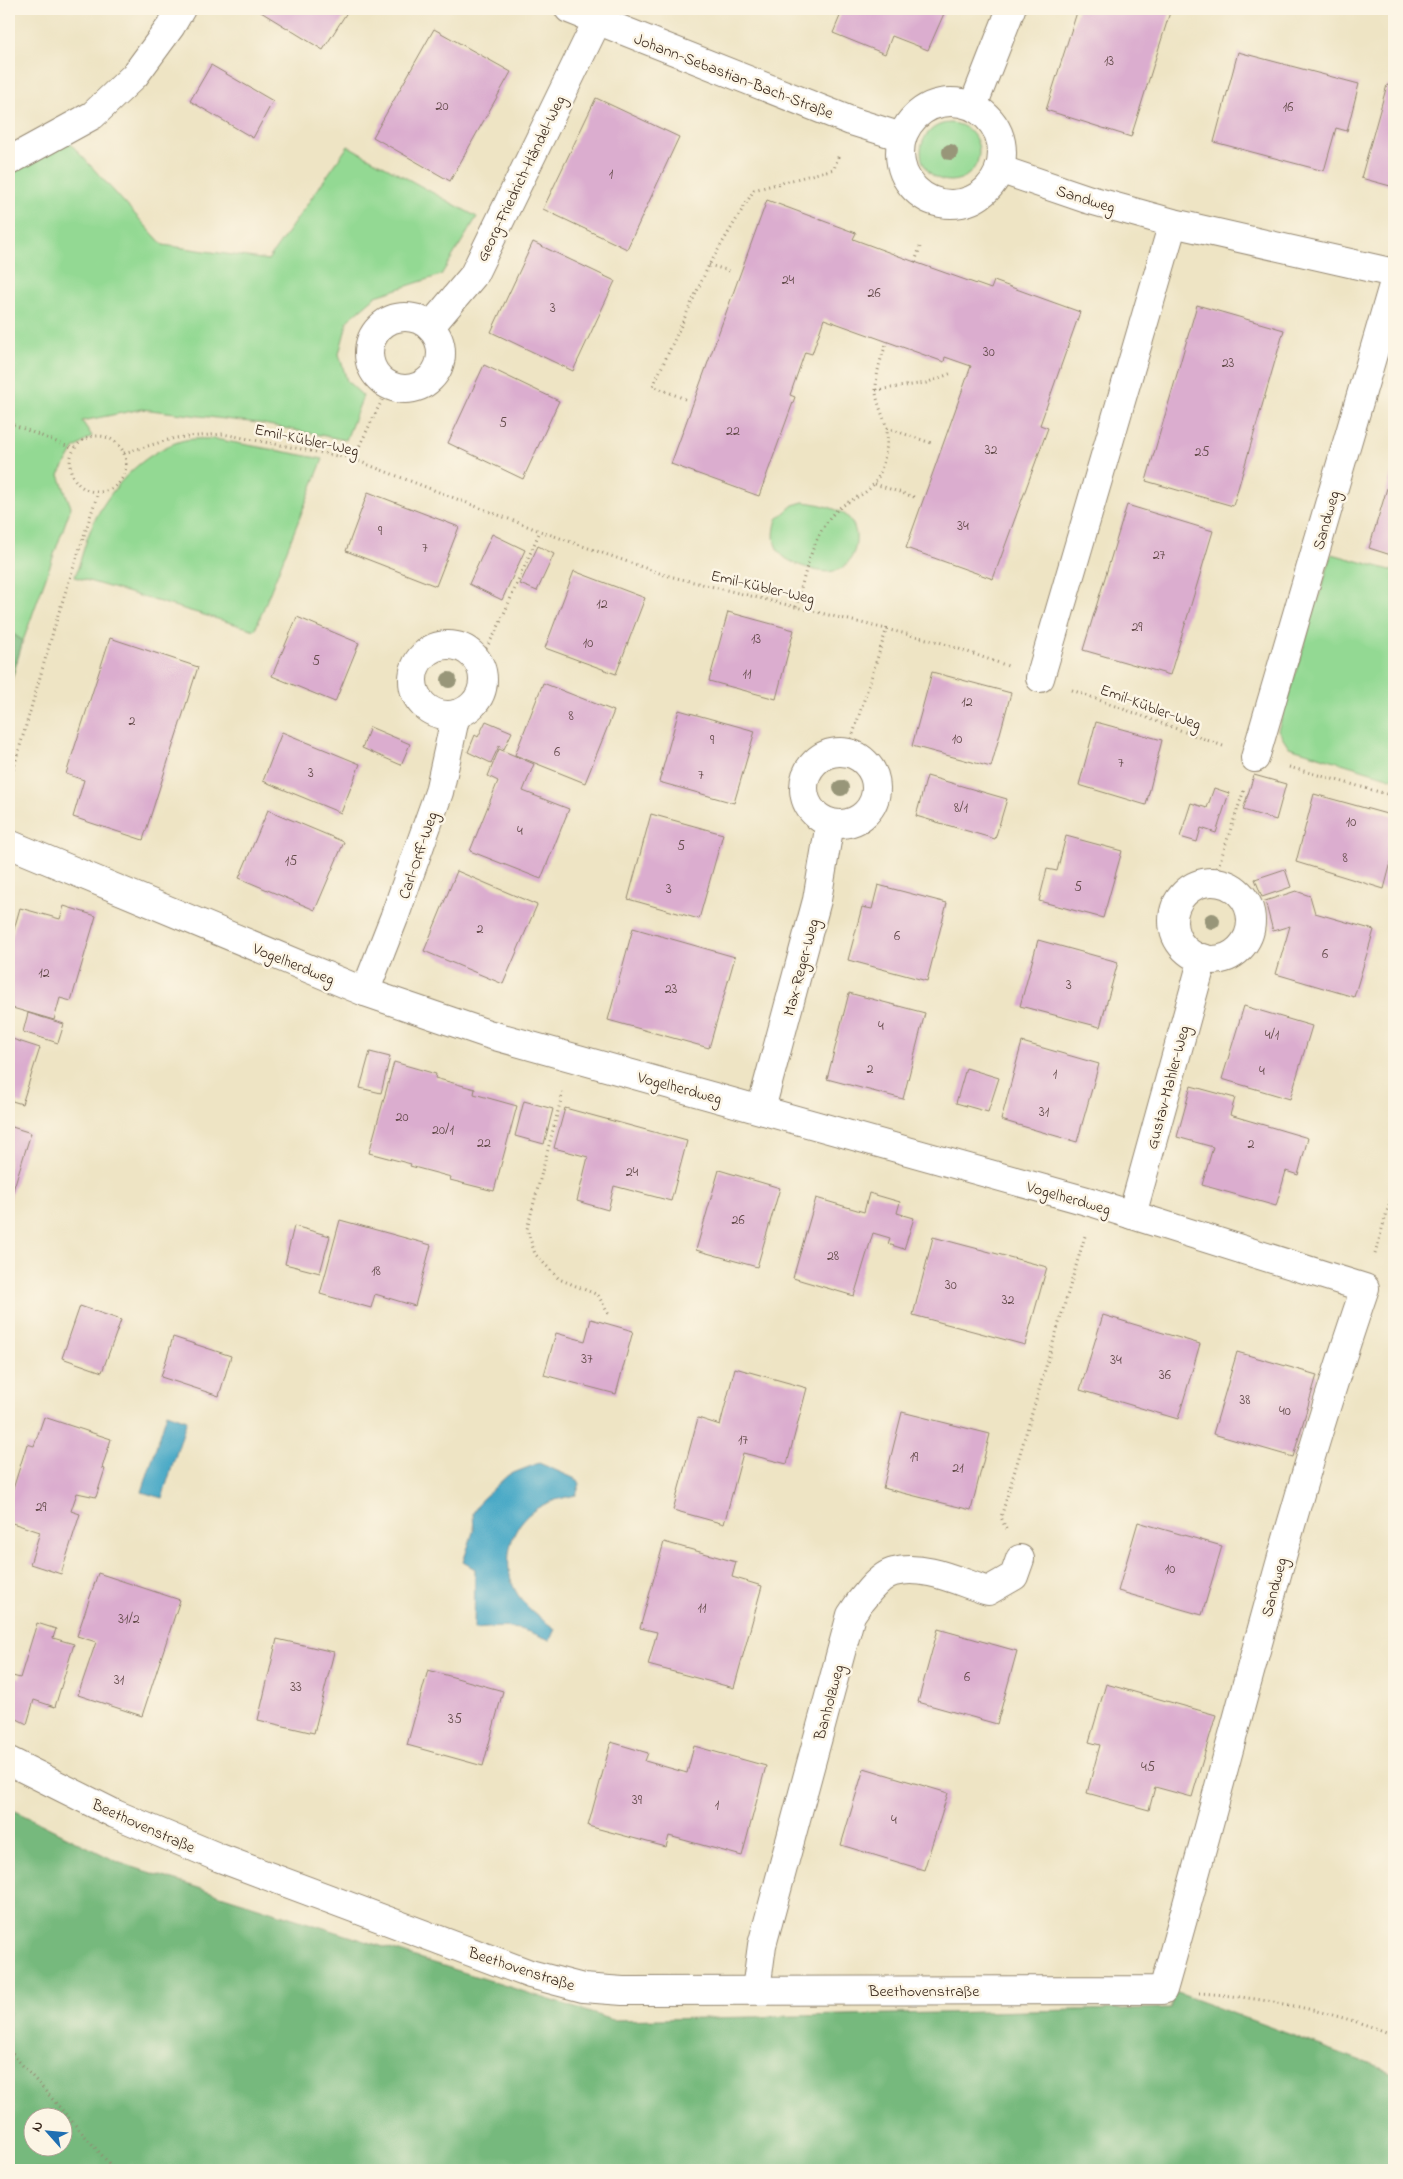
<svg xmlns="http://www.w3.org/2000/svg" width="1403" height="2179" font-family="'Indie Flower',sans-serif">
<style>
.green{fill:#93d993;stroke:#678258}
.forest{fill:#76b97d;stroke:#58724e;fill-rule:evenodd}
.water{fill:#47a8c6;stroke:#416972}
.building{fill:#dbadcf}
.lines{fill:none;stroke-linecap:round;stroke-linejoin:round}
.street-casing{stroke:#948771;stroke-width:30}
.path{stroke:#948771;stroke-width:3;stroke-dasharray:1 4;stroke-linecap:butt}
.street{stroke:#fff;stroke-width:28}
.tree{fill:#989679}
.labels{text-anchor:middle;stroke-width:5;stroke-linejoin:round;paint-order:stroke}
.number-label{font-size:14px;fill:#634b4a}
.street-label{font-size:16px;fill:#3b2a1e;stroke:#fcf5e5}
</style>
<rect width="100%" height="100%" fill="#fcf5e5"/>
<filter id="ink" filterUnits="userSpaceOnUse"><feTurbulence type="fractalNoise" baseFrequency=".02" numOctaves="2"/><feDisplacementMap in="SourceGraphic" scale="10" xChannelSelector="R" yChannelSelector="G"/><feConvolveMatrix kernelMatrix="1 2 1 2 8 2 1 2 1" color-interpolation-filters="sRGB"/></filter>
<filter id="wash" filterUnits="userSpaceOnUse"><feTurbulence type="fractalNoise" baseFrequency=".0096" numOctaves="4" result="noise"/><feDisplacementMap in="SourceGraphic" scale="20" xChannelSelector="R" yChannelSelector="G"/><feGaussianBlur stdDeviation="1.12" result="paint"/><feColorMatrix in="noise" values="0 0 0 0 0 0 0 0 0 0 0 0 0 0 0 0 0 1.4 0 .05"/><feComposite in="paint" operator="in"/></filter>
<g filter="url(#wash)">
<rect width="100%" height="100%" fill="#eee4c4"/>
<g class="green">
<circle cx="950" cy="152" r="29"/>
<polygon points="69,142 163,245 268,260 348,146 477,217 441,275 376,296 348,320 339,354 347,381 363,396 346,440 258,423 142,409 82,421 92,436 74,449 59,475 71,507 23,641 9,631 9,175"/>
<path d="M 215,439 L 323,459 L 255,630 L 75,577 C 81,560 85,542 92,526 C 108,490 142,453 181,441 C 191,438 205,439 215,439 Z"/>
<path d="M 803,502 C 816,503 833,507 844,514 C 862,526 859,556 842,568 C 831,574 819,572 808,568 C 781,560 768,549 777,519 L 793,505 Z"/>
<polygon points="1332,554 1394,571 1394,779 1289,747 1278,730"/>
</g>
<g class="forest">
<polygon points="9,631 23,641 9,689"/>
<path d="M 9,1808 L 120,1863 L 613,2020 L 1170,2008 L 1175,1992 L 1394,2073 L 1394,2170 L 9,2170 ZM 32,2116 L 62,2116 L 62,2146 L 32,2146 Z"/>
</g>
<g class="water">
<polygon points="167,1413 187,1420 162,1498 142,1492"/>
<path d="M 539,1463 L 578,1480 L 580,1484 L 576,1495 C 562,1498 548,1501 536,1509 C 510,1525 502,1561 514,1588 C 523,1606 540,1618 555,1629 L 550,1640 C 517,1626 509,1626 474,1629 L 475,1569 L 463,1562 L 474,1529 L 473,1513 L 481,1500 L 508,1475 Z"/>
</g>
<g id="blocks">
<g class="building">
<polygon points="256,9 349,9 323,50"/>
<polygon points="843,9 946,9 928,50 892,36 885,54 833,33"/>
<polygon points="1078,9 1171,9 1131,137 1046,110"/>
<polygon points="434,29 511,72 450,181 373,137"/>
<polygon points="1238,52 1359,84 1347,131 1336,128 1324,171 1214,142"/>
<polygon points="211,65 273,101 253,138 190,101"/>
<polygon points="1387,85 1394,87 1394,187 1361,178"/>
<polygon points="596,98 679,137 627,249 543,209"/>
<polygon points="767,200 856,233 853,239 923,265 991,289 994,281 1080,312 1040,425 1048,428 993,579 906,548 971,366 945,357 944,362 824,319 812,354 805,352 790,395 795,397 759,496 671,464"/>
<polygon points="533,242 615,281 573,371 491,332"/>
<polygon points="1197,305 1284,330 1233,506 1146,481"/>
<polygon points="484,365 559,401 523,479 448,443"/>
<polygon points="1394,465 1394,556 1369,548"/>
<polygon points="368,492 459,527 436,586 346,551"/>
<polygon points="1127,505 1213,531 1170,675 1083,650"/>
<polygon points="492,534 525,550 502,600 469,584"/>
<polygon points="538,546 554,554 537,591 520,584"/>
<polygon points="574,571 645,598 616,674 545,648"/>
<polygon points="728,612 794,630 776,699 709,681"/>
<polygon points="297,617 359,643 335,702 272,676"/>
<polygon points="110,638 198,667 143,840 73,817 84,780 66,774"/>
<polygon points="932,672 1011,693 991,767 912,746"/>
<polygon points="543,683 614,711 585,783 515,755"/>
<polygon points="679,710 755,731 734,803 659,782"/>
<polygon points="486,721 512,732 504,749 499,746 491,763 468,752 475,735 478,737"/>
<polygon points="1096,722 1162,740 1146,805 1079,785"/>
<polygon points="370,727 410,744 401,765 362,748"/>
<polygon points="282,732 360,764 341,813 263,781"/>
<polygon points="499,749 534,764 523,791 569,809 541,879 470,851 498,781 488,776"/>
<polygon points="1254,775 1286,784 1276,820 1243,810"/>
<polygon points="927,776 1007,799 995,839 916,816"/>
<polygon points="1214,788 1229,793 1216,833 1201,828 1197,842 1180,837 1191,803 1207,808"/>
<polygon points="1314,794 1394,816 1394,851 1384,889 1296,862"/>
<polygon points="268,810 344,842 315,910 239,878"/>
<polygon points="651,814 723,834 699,919 628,899"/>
<polygon points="1066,836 1122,851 1103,918 1039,901 1047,869 1057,871"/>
<polygon points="1285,869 1291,887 1262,897 1255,879"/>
<polygon points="457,871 537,905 503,984 424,951"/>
<polygon points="878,885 947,903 927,981 848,960 862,907 872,909"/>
<polygon points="1296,891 1310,896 1315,913 1374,930 1354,997 1276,974 1290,926 1273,931 1265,901"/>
<polygon points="64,906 96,916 71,1001 60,998 54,1020 9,1007 9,947 20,908 60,919"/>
<polygon points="633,928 735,957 709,1048 608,1020"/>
<polygon points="1038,940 1118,962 1100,1027 1020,1006"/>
<polygon points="849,993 925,1013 903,1099 827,1079"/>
<polygon points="1244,1006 1312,1026 1290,1099 1222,1079"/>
<polygon points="28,1013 64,1024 58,1043 23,1032"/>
<polygon points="9,1038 40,1048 22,1104 9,1100"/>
<polygon points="1022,1042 1099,1064 1077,1142 1001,1120"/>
<polygon points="370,1052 390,1057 381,1093 360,1088"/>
<polygon points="394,1062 436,1074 435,1078 475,1089 474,1094 517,1106 494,1191 450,1180 451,1177 410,1166 411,1164 369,1153"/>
<polygon points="966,1068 999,1078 988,1112 956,1103"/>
<polygon points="1191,1086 1235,1098 1230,1115 1308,1138 1298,1175 1286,1171 1276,1206 1202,1185 1213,1147 1177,1137"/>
<polygon points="524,1101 553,1109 544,1144 515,1136"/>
<polygon points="565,1108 687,1141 671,1201 614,1186 608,1210 577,1201 588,1157 554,1148"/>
<polygon points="9,1126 31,1133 9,1203"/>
<polygon points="719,1170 780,1188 757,1267 696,1250"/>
<polygon points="869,1193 900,1202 897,1213 914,1218 904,1249 888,1244 890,1238 873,1233 854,1296 793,1278 816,1198 864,1212"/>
<polygon points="340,1220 431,1245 415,1306 375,1294 371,1308 320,1294"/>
<polygon points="294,1226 330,1236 320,1273 285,1264"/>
<polygon points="933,1237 1047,1267 1025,1345 913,1315"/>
<polygon points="80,1306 121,1320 102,1372 62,1358"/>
<polygon points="1103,1315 1200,1344 1178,1419 1080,1390"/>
<polygon points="591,1319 633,1331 616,1394 544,1375 556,1333 585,1341"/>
<polygon points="173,1337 231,1356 219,1396 161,1377"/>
<polygon points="1237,1352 1317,1375 1293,1457 1213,1434"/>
<polygon points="735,1368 807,1388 787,1464 743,1453 724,1524 673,1510 698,1418 720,1425"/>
<polygon points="902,1412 990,1434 971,1510 883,1488"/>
<polygon points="44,1417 111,1439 102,1468 105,1469 96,1497 77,1493 71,1511 80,1514 61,1574 30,1564 40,1532 9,1522 9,1502 27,1444 34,1446"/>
<polygon points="1138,1522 1222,1546 1202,1615 1118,1591"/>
<polygon points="664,1542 736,1562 732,1577 762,1586 734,1688 648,1665 657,1632 640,1628"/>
<polygon points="98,1573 180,1600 142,1716 78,1695 96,1642 77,1636"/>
<polygon points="37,1623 56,1629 53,1638 74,1644 55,1707 34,1700 27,1724 9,1715 9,1675 20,1678"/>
<polygon points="938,1629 1017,1651 997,1724 918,1702"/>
<polygon points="277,1639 334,1652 314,1733 258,1720"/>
<polygon points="428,1670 503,1691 483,1766 407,1745"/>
<polygon points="1106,1684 1216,1715 1192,1797 1155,1787 1149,1810 1087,1793 1100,1745 1089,1742"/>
<polygon points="611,1742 648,1753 645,1761 687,1773 694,1746 766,1766 742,1856 669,1836 666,1847 588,1826"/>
<polygon points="864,1768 948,1793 924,1870 841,1845"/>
</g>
</g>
</g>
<g filter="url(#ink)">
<use href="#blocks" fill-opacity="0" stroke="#948771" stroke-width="1"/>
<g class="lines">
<g class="street-casing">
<g id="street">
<polyline points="569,9 851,121 902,137"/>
<circle cx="951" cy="153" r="51"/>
<polyline points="973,106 1011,9"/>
<polyline points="9,161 93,115 135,75 171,26 181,9"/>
<polyline points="999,169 1087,199 1173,223 1394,273"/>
<circle cx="405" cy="353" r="36"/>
<polyline points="430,327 473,276 603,9"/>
<circle cx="448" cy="680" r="35"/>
<polyline points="1040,678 1173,223"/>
<circle cx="840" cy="788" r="36"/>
<polyline points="1255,758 1394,282"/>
<path d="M 9,844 L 365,992 L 488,1034 L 1094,1203 L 1365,1288 C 1286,1518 1230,1755 1163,1990 L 623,1991 L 583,1988 L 530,1974 L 220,1858 L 115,1814 L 9,1761"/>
<circle cx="1212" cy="921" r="39"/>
<polyline points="365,992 394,918 439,792 456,714"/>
<polyline points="761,1109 817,900 830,823"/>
<polyline points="1132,1215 1203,958"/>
<path d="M 756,1990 L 762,1945 L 851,1615 C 859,1602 879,1575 894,1572 C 925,1564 959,1582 988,1591 L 1014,1576 L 1020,1559"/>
</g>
</g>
<g class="path">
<polyline points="915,262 920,247"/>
<polyline points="709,265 730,271"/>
<polyline points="876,390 926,383 952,373"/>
<polyline points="685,399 653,386 709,265 754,190 834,169 839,154"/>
<polyline points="9,423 74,449"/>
<polyline points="887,428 934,444"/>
<circle cx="98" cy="464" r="28"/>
<polyline points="124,453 175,438 223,434 353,459 540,531 665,575 939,642 1008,666"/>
<polyline points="353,459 389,386"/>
<polyline points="875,484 914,497"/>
<path d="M 796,607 C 804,578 812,538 832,515 C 852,493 874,500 883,463 C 886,453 889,436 886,426 C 883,414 876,402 876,390 C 876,373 881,357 887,342"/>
<polyline points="478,661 496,632 540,531"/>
<polyline points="1072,690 1223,746"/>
<polyline points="847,753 887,628"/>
<polyline points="1289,767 1394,796"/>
<polyline points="9,784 58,615 98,493"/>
<polyline points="1213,882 1244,790"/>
<polyline points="563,1092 527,1229 535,1254 559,1279 598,1295 609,1315"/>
<polyline points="1375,1254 1394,1187"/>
<polyline points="1006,1529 1001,1517 1085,1236"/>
<path d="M 1199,1993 C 1262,1997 1336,2012 1394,2035"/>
<polyline points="9,2050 115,2170"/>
</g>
<use href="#street" class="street"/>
</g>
<g class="tree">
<circle cx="950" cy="152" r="8"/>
<circle cx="449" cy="680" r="8"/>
<circle cx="841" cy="788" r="8"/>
<circle cx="1212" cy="921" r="8"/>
</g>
</g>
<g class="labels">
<g class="number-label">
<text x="1109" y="65">13</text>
<text x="442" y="110">20</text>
<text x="1288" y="111">16</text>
<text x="611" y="178">1</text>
<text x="788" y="284">24</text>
<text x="874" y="297">26</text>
<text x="553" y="312">3</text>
<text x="989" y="356">30</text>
<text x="1228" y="367">23</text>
<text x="503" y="427">5</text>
<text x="733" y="435">22</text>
<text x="991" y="454">32</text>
<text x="1202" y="456">25</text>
<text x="963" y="530">34</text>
<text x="380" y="535">9</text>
<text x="425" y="552">7</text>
<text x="1159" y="559">27</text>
<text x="602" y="608">12</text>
<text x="1137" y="631">29</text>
<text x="756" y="643">13</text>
<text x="588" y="647">10</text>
<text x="316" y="665">5</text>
<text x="747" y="678">11</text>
<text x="967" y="706">12</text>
<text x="571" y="720">8</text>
<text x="132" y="725">2</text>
<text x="957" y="743">10</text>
<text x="712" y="744">9</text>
<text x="557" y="756">6</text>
<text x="1121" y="767">7</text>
<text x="311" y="777">3</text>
<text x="701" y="779">7</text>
<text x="961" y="812">8/1</text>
<text x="1351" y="826">10</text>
<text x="520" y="835">4</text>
<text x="681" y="850">5</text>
<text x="1345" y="862">8</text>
<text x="291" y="865">15</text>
<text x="1078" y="891">5</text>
<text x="669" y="893">3</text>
<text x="480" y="933">2</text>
<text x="897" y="940">6</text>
<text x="1325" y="958">6</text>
<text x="44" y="977">12</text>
<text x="1069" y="989">3</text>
<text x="671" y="993">23</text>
<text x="881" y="1030">4</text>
<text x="1272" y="1039">4/1</text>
<text x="870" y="1073">2</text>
<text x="1262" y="1075">4</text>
<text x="1055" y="1078">1</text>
<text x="1044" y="1116">31</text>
<text x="402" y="1121">20</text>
<text x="443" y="1134">20/1</text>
<text x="484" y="1147">22</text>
<text x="1251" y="1148">2</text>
<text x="632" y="1176">24</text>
<text x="738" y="1224">26</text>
<text x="833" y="1260">28</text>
<text x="376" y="1275">18</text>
<text x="951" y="1289">30</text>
<text x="1008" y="1304">32</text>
<text x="587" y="1363">37</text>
<text x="1116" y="1364">34</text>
<text x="1165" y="1379">36</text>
<text x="1245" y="1404">38</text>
<text x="1285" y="1415">40</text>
<text x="743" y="1444">17</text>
<text x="914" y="1461">19</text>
<text x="958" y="1472">21</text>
<text x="41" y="1511">29</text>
<text x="1170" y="1573">10</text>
<text x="702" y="1612">11</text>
<text x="129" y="1623">31/2</text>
<text x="967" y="1681">6</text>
<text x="119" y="1684">31</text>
<text x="296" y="1691">33</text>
<text x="455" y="1723">35</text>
<text x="1148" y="1771">45</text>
<text x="637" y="1804">39</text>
<text x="717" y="1809">1</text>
<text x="894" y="1824">4</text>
</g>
<g class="street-label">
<text transform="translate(734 75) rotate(21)" y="6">Johann-Sebastian-Bach-Straße</text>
<text transform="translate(520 178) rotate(-64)" y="6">Georg-Friedrich-Händel-Weg</text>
<text transform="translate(1086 198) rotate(17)" y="6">Sandweg</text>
<text transform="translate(307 439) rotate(12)" y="6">Emil-Kübler-Weg</text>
<text transform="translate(1325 520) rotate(-74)" y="6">Sandweg</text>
<text transform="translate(763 586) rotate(13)" y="6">Emil-Kübler-Weg</text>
<text transform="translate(1151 706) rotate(20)" y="6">Emil-Kübler-Weg</text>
<text transform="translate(417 855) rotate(-71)" y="6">Carl-Orff-Weg</text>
<text transform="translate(294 963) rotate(22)" y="6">Vogelherdweg</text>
<text transform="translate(800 967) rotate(-75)" y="6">Max-Reger-Weg</text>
<text transform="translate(680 1087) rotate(15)" y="6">Vogelherdweg</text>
<text transform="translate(1167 1087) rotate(-75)" y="6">Gustav-Mahler-Weg</text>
<text transform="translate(1069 1197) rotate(16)" y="6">Vogelherdweg</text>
<text transform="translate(1273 1587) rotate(-75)" y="6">Sandweg</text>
<text transform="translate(828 1702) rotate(-75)" y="6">Banholzweg</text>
<text transform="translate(144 1825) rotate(24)" y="6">Beethovenstraße</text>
<text transform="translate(522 1968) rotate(18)" y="6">Beethovenstraße</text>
<text x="924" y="1996">Beethovenstraße</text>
</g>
</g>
<rect width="1403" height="2179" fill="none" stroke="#fcf5e5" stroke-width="30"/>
<g transform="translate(48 2132) rotate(297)"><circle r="24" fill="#fcf5e5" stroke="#afa495"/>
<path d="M0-4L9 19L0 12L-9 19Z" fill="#1f6fb2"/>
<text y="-8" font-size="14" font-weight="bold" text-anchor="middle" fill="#3b2a1e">N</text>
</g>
</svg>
